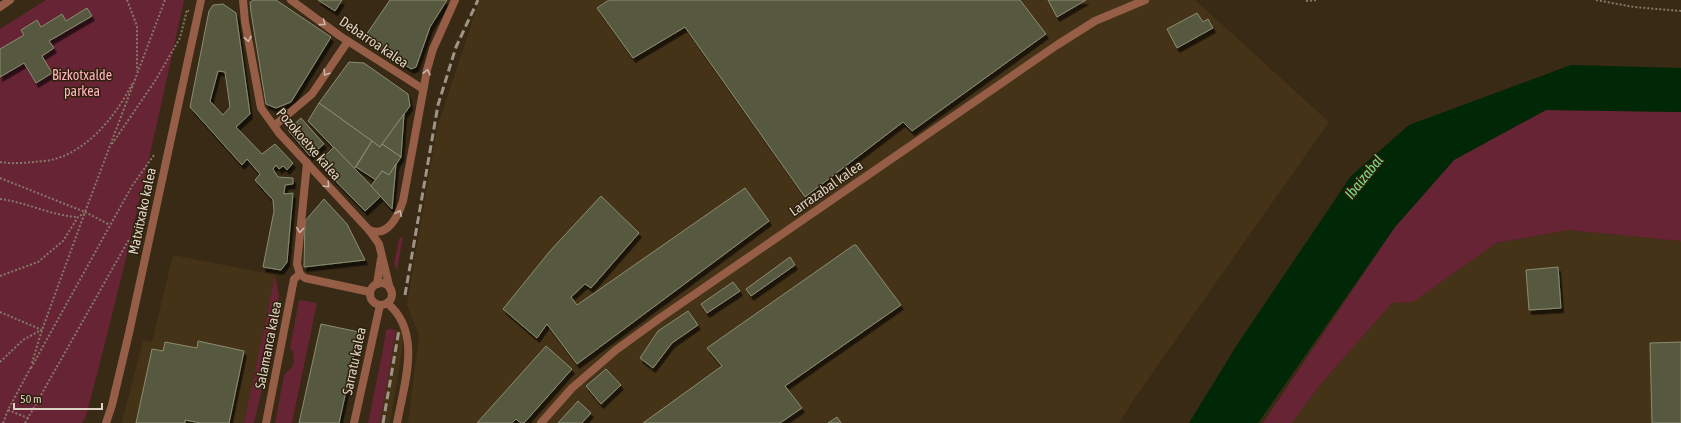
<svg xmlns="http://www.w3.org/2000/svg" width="1681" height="423" font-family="'Asap Condensed',sans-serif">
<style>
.built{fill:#453317}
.green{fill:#672435}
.water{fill:#002706}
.building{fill:#575940;stroke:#8a8d71;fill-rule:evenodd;filter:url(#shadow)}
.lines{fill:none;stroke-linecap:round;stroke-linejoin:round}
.path{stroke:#857968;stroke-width:2;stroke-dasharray:2 2;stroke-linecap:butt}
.street{stroke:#965e47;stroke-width:8}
.rail{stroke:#9f9485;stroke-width:3;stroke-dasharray:8 4;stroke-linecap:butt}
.oneway{stroke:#cab6a7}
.labels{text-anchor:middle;stroke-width:3;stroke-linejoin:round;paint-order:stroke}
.street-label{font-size:14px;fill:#dcd3c7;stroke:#2e200b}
.park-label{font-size:14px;fill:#feb1bf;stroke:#2e200b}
.water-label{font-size:15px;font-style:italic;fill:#7adc86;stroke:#2e200b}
</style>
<defs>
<filter id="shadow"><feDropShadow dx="2.5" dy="4.5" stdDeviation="0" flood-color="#0009"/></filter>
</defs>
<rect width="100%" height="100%" fill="#382a15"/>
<g class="built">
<polygon points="481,0 1195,0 1329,122 1134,399 1119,423 408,423 419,336 407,304 437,128 478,4"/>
<polygon points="1569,230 1681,241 1681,423 1292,423 1319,386 1392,303 1413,302 1496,243"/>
<polygon points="173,255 275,275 244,423 122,423 143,340 152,342"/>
<polygon points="396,330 401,331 403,335 402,351 390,423 380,423"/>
</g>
<g class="green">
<path d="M 46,0 L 184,0 C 154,139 123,278 86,416 L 82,423 L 0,423 L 0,29 Z"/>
<polygon points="1546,110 1681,112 1681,241 1569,230 1496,243 1413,302 1392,303 1319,386 1292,423 1263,423 1395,227 1454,160"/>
<polygon points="403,236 397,270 394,264 399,239"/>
<path d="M 275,275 L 279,296 L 270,345 C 261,354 261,362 266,373 L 254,423 L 244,423 Z"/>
<polygon points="299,300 317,303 292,423 275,423 284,375 292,367 294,361 293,352 290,348"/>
<polygon points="390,329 396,330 380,423 368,423 383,350 386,330"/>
</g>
<polygon class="water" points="1571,65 1681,68 1681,112 1546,110 1454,160 1395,227 1258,423 1189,423 1237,345 1351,176 1409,125"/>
<g class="building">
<polygon points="254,0 276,0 331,37 291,102 276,108 266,104 251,12 250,2"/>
<polygon points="318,0 342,0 335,11"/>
<polygon points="390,0 447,0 430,27 416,67 411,69 364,38"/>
<polygon points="609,0 1020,0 1046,34 912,131 903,122 805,197 685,27 633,58 597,8"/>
<polygon points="1048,0 1086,0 1057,17"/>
<path d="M 223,4 L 236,13 L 250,114 L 236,127 L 262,154 L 275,144 L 293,163 L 287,170 L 283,166 L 279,169 L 276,165 L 273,169 L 278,177 L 293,178 L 293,184 L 285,185 L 284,194 L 293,193 L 287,262 L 281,270 L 263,267 L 274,211 L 273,200 L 255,180 L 260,174 L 247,159 L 242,165 L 190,107 L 209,11 L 213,5 ZM 218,71 L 225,72 L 230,107 L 223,115 L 210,101 Z"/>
<polygon points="87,8 92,16 49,41 54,48 42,56 52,73 36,83 24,63 0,77 0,49 24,35 21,30 37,20 41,27 62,14 66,21"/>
<polygon points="1197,13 1203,22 1208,19 1213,28 1177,48 1167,29"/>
<polygon points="349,62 364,63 408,94 410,106 380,147 319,103"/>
<polygon points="319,103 372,141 354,169 308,121"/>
<polygon points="404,114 401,157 382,144"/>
<polygon points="301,118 324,144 310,156 288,130"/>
<polygon points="372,141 380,147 382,144 401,157 389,175 382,171 376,180 356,167"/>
<polygon points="334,147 381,196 365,211 318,163"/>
<polygon points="396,164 392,209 371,186 382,171 389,175"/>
<polygon points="745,188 769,221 577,364 547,324 537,338 503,309 550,251 601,196 639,233 591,288 585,284 571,297 577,305"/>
<polygon points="324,199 347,224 365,260 304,267 305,221"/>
<polygon points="854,245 856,245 901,305 785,386 802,408 780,423 643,423 722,366 707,348"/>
<polygon points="790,257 795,265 751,296 746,289"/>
<polygon points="1558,267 1561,308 1529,310 1526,270"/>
<polygon points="733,282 740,291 707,313 701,304"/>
<polygon points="688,311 698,325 672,343 653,368 640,358 658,331"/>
<polygon points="321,324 359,332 339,423 299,423"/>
<polygon points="198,341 244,351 229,423 201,423 185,420 185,423 136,423 152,349 163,351 165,342 197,348"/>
<polygon points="1681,342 1681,423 1652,423 1650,343"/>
<polygon points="546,346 572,369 524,423 521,423 516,419 512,423 477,423"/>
<polygon points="606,369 621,385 601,404 586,386"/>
<polygon points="578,401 591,413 582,423 558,423"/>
<polygon points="837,417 841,423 828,423"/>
</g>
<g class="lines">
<g class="path">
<polyline points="127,0 137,26 137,71"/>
<polyline points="1596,0 1634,7 1681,11"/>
<polyline points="1306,1 1317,0"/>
<polyline points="112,144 155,81 180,38 187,10 189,11"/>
<path d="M 0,162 C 11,164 23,163 34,162 C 41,161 51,161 58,158 C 91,147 117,114 132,84"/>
<polyline points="0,178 85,212 165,0"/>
<path d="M 0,199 C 26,202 52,216 78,217"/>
<polyline points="85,212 110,225"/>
<polyline points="0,276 38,262 63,241 78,217 84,213"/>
<polyline points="0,312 42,330"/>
<polyline points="0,362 23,340 41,330"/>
<polyline points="32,363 42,330 85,212"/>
<polyline points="31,368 132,186 154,155"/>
<polyline points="8,410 28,418 128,241 139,244"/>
<polyline points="3,423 8,410 31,367"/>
<polyline points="25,423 28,418"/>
</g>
<g class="street">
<polyline points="243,0 245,22 261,108 279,133 369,230 379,244 390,289"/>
<polyline points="291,0 340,36 423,89"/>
<polyline points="0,7 10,0"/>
<polyline points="274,126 312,94 348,41"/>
<polyline points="307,163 297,264 300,274 305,278 370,292"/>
<path d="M 369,230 C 388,238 398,216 403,201 L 427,70 L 433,49 L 455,0"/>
<circle cx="381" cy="294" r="11"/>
<polyline points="377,284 381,259"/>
<path d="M 387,303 C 423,332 404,384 397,423"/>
<polyline points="106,423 112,405 129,333 201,0"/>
<polyline points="266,423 294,279 300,274"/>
<polyline points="354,423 380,305"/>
<polyline points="541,423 572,388 616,350 660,318 1057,45 1095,21 1145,0"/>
</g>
<g class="rail">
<polyline points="405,295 438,105 456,47 478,0"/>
<polyline points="383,423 399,330"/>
</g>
</g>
<defs><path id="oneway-chevron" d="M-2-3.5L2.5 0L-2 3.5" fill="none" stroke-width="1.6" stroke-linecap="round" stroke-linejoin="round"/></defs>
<g class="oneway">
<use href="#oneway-chevron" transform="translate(323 23) rotate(36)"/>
<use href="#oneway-chevron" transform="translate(248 39) rotate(79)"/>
<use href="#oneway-chevron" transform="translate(427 72) rotate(-77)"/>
<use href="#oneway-chevron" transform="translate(326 73) rotate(124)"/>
<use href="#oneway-chevron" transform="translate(327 185) rotate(47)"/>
<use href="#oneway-chevron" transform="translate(399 213) rotate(-66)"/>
<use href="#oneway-chevron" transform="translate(300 230) rotate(96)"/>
</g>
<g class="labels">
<g class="street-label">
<text transform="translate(374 42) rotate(34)" y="5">Debarroa kalea</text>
<text transform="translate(309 144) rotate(49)" y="5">Pozokoetxe kalea</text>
<text transform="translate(826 188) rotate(-35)" y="5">Larrazabal kalea</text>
<text transform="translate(142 211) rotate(-78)" y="5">Matxitxako kalea</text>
<text transform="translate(268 345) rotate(-79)" y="5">Salamanca kalea</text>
<text transform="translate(354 361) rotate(-78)" y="5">Sarratu kalea</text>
</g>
<g class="park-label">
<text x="82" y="80">Bizkotxalde<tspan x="82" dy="16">parkea</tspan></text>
</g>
<g class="water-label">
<text transform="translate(1364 177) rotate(-51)" y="5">Ibaizabal</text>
</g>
</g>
<path d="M14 403v6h88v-6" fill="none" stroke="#dcd3c7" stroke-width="2"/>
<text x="20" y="403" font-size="12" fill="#dcd3c7" stroke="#2e200b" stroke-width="3" paint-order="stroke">50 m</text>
</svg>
